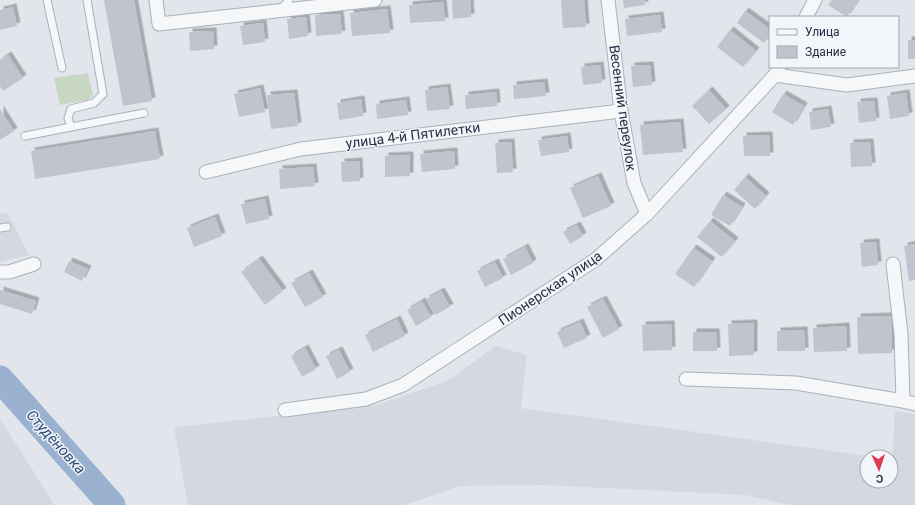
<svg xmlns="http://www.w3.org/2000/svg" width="915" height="505" font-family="Roboto,sans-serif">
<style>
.built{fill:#d4d8e1}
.green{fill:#c7d7c2}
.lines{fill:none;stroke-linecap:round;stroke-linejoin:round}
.river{stroke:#9ab2cf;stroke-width:27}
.building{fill:#bfc4cf;filter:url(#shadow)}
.service-casing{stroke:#aab0ba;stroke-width:9}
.minor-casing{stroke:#aab0ba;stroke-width:15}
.service{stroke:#f5f7f9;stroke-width:7}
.minor{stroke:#f5f7f9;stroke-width:13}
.labels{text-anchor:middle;stroke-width:3;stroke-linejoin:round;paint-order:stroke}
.street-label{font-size:14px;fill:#283246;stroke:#f2f5f9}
.water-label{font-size:15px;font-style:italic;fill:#2e4f7e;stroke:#f2f5f9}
</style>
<defs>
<filter id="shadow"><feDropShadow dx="3.5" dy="-3.5" stdDeviation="0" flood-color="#0004"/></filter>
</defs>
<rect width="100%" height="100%" fill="#e2e6ec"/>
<g class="built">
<polygon points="7,212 29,255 0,262 0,214"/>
<polygon points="496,346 527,355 521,408 876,457 867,457 867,481 891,481 895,411 915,414 915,505 789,505 745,495 543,485 460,486 405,505 188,505 174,427 373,406 447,381"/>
<polygon points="0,419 34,472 54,505 0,505"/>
</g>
<polygon class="green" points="88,73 93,96 87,100 60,105 54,78"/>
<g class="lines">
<polyline class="river" points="0,379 112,505"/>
</g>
<g class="building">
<polygon points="104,0 134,0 152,101 123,106"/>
<polygon points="452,0 470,0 471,17 453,19"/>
<polygon points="561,0 584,0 586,27 563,28"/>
<polygon points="623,0 644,0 645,5 624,8"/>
<polygon points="832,0 858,0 847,17 828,5"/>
<polygon points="443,2 445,21 410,23 409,5"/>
<polygon points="13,7 17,26 0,30 0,10"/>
<polygon points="387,9 390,33 352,36 350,13"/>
<polygon points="745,11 770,29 770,35 764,43 737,23"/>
<polygon points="340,14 342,34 316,36 315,15"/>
<polygon points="660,15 662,32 627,36 625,19"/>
<polygon points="306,17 308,36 289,39 287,19"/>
<polygon points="263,23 265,42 243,45 240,26"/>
<polygon points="730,30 756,51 743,67 717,47"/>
<polygon points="213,31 214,49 190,51 189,32"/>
<rect x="908" y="40" width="7" height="19"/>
<polygon points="8,55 23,78 3,91 0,86 0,60"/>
<polygon points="600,65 602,83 583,85 581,67"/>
<polygon points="650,65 652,85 633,87 631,66"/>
<polygon points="544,82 546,96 514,99 513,85"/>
<polygon points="447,87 450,109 427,111 425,90"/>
<polygon points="260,88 265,112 239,117 234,94"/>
<polygon points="709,90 726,109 709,124 692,106"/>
<polygon points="496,92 497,106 466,109 465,95"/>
<polygon points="294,93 298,126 271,129 267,95"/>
<polygon points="906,93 909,116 890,119 887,96"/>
<polygon points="783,94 804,106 793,125 772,112"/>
<polygon points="361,99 363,116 339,120 337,103"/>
<polygon points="406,100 408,115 377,119 376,104"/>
<polygon points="874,101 876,121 859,123 857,102"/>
<polygon points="0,109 14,131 0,140"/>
<polygon points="828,109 831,127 811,130 809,112"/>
<polygon points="680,122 683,152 643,155 640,125"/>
<polygon points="155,131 160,159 35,179 31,151"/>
<polygon points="769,135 770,156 744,156 743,136"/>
<polygon points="567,136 569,152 541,156 538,140"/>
<polygon points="511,142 513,172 497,173 495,143"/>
<polygon points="870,142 872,166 851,167 850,143"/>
<polygon points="454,151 455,169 422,172 420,154"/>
<polygon points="410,155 410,176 385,177 385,156"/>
<polygon points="359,161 360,181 342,182 341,162"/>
<polygon points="313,167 315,186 280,189 279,169"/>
<polygon points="598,176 611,206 583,218 570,188"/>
<polygon points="745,177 766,196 755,209 734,190"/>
<polygon points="723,195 742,207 730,226 711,215"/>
<polygon points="265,199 269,219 246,224 241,204"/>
<polygon points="215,217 222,236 194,247 187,228"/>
<polygon points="710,221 735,241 722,257 697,237"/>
<polygon points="577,225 583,236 570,244 563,232"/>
<polygon points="876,242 878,265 862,267 860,243"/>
<polygon points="915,244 915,280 909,281 904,246"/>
<polygon points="525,247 533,263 511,275 503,259"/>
<polygon points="693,248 712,261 694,287 675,274"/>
<polygon points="259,259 283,291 265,305 241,272"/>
<polygon points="69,261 88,269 82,281 64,272"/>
<polygon points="495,262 503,278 485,287 477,271"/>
<polygon points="309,273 323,297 305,307 291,283"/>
<polygon points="0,290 36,301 32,314 0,304"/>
<polygon points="441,291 450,307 435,315 426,299"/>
<polygon points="603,299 619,329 603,338 587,307"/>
<polygon points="422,301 431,317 416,326 407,310"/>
<polygon points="891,316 892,353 858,354 857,317"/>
<polygon points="397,319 405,336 373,352 365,335"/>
<polygon points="580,322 587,338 564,348 557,332"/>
<polygon points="754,323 754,355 729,356 728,324"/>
<polygon points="671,324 672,350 643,351 642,325"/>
<polygon points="846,326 847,351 814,352 813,328"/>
<polygon points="804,330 805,351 777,351 777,331"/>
<polygon points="693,332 716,332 717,351 693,351"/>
<polygon points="305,348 316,369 302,377 291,356"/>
<polygon points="339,350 350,372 337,379 326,356"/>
</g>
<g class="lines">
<g class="service-casing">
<g id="service">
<polyline points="47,0 62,68"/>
<polyline points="87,0 103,94 94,103 71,109 68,118 71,127 144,113"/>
<polyline points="280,10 289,0"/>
<polyline points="25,136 71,127"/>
<polyline points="0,228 7,227"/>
</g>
</g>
<g class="minor-casing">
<g id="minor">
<polyline points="156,0 159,24 375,0"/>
<polyline points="608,0 621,111 634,183 647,214"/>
<polyline points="806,17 815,0"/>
<polyline points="775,75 847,85 915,76"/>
<polyline points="206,172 301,149 621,111"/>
<polyline points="893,264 901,334 903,401 915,404"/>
<polyline points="0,272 9,272 34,264"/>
<polyline points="686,379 796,383 903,401"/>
<polyline points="285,410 366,399 403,385 595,260 647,214 775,75 779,67"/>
</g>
</g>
<use href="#service" class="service"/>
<use href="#minor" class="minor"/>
</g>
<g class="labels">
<g class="street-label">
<text transform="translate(623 108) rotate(82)" y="5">Весенний переулок</text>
<text transform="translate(413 135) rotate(-7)" y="5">улица 4-й Пятилетки</text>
<text transform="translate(550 288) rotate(-34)" y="5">Пионерская улица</text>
</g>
<g class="water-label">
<text transform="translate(56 442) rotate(48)" y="5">Студёновка</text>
</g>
</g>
<rect x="769" y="16" width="130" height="52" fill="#f2f5f9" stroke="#a1a7b1"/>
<rect x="777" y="29" width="20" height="6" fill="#f5f7f9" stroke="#a1a7b1"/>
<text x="805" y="36" font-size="12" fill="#283246">Улица</text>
<rect x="777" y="46" width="20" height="12" fill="#bfc4cf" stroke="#a1a7b1"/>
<text x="805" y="56" font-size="12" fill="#283246">Здание</text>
<g transform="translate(879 469) rotate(177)"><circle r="19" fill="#f2f5f9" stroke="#a1a7b1"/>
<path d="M0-3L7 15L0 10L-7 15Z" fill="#dc3c4f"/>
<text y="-6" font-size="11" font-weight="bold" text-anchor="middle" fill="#283246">С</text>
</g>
</svg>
